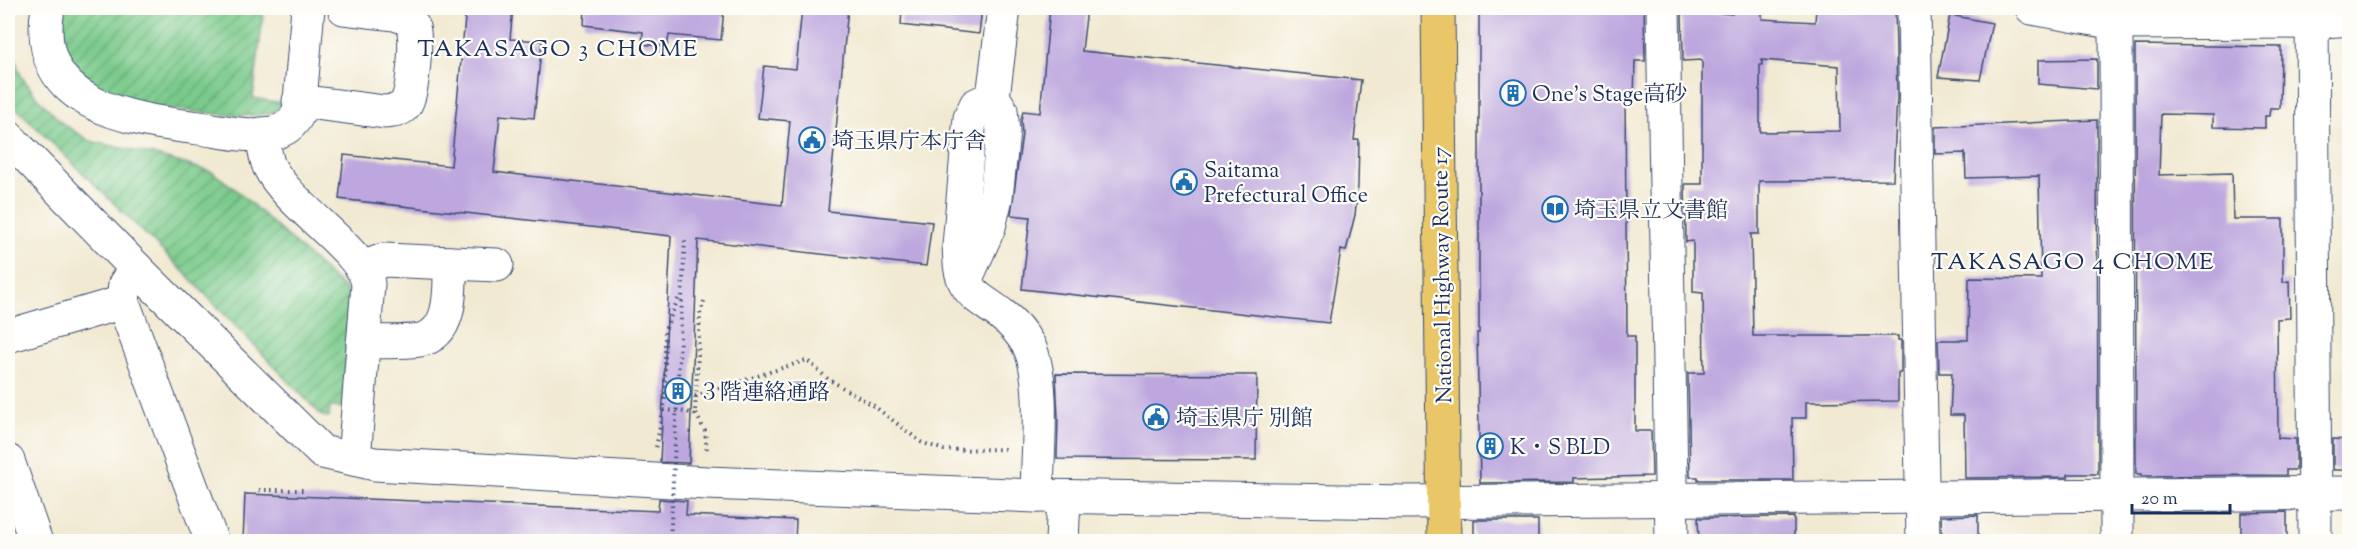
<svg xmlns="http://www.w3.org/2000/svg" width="2357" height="549" font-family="'Sorts Mill Goudy','Noto Serif JP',serif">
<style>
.garden{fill:url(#garden-furrows);stroke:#4a7c74;stroke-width:1.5}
.building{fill:#bda7de;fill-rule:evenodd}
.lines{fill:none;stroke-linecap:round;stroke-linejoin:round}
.minor-casing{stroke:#3b4b6f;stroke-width:35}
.highway-casing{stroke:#3b4b6f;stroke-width:35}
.path{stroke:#3b4b6f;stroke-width:4;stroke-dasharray:1.5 4.5;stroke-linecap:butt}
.minor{stroke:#fff;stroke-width:33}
.highway{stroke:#e9c769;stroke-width:33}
.path-bridge{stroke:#3b4b6f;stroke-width:4;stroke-dasharray:1.5 4.5;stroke-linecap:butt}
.labels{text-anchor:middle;stroke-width:4.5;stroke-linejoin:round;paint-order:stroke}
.poi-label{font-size:22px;fill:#1b2f5e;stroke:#fdfcf7;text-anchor:start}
.street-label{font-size:22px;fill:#1b2f5e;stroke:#fdfcf7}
.neighbourhood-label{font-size:24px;letter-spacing:1.5px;fill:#1b2f5e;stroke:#fdfcf7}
</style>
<defs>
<pattern id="garden-furrows" width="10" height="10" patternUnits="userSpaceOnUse" patternTransform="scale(1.5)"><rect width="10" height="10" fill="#7aca8b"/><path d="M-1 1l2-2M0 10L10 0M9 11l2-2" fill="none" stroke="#63a475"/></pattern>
</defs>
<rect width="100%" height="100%" fill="#fdfcf7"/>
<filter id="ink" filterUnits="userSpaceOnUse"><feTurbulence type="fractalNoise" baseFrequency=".0167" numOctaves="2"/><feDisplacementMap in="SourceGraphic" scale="12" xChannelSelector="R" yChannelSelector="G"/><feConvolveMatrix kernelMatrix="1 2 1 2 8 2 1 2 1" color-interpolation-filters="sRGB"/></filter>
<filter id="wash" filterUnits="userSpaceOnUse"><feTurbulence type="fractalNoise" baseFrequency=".008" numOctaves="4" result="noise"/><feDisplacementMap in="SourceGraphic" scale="24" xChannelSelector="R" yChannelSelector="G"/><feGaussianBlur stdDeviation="1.35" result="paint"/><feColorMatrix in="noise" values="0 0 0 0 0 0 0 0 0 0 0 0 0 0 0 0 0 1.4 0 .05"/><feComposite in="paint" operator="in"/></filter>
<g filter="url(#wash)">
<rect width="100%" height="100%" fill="#f1e9d1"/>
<g class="garden">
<polygon points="60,8 264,8 253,98 282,103 278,110 268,114 255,115 227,115 131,105 71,73 58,17"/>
<polygon points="8,39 21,76 38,98 63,124 90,141 153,155 212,172 234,188 347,291 350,300 343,408 330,407 329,417 322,416 181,269 8,100"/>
</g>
<g id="blocks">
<g class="building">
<polygon points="466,8 513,8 510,39 542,41 534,118 500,115 494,172 782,205 790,121 758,118 764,66 796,69 802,8 848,8 828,211 932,222 926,266 698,240 689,463 660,462 671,236 339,199 344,155 451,166"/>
<polygon points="585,8 724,8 721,40 669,35 667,47 642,44 643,32 584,25"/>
<polygon points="902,8 982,8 979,34 901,25"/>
<polygon points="1050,8 1087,8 1082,51 1361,80 1354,140 1359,140 1358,186 1355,215 1346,251 1341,250 1329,323 1022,289 1030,217 1011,215 1022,134 1021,120 1023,111 1040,113"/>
<polygon points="1479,8 1644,8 1645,61 1635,61 1634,102 1625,101 1627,336 1635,336 1635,431 1651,431 1652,476 1574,478 1574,482 1480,483 1477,333 1479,333"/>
<path d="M 1733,8 L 1762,8 L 1762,19 L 1815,22 L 1816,8 L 1895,8 L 1897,96 L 1893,180 L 1759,181 L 1759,234 L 1751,234 L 1753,336 L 1898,336 L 1898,340 L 1901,340 L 1901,373 L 1898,373 L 1898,401 L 1806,402 L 1806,418 L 1792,418 L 1793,480 L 1698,480 L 1698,477 L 1690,477 L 1688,373 L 1704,373 L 1703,293 L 1693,292 L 1693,241 L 1686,242 L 1685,184 L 1702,184 L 1702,60 L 1683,61 L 1682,11 L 1732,14 ZM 1762,60 L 1839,66 L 1840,131 L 1760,132 L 1760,65 L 1762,65 Z"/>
<polygon points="1950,15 1992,23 1980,80 1938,77"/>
<polygon points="2135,45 2281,47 2280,108 2270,108 2269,116 2265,116 2265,128 2213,127 2213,115 2161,114 2159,175 2232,173 2233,219 2283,219 2283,282 2289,281 2290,318 2277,319 2278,438 2296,439 2296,470 2286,470 2286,475 2141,476 2141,474 2136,474"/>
<polygon points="2097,59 2097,89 2038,84 2038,60"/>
<polygon points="2097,120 2098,474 2068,474 2068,477 1965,478 1964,415 1950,415 1952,373 1939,373 1938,340 1968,340 1969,278 2041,279 2039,176 1966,178 1965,153 1935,154 1935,127"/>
<polygon points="1056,374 1257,375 1256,460 1057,459 1058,418"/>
<polygon points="2333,439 2349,440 2349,470 2333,470"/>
<polygon points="245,494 658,511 659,499 687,501 686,515 796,520 795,542 243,542"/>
<polygon points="2287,512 2287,542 2241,542 2241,513"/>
<polygon points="1978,515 1978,542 1942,542 1941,516"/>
<polygon points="1794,517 1794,542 1699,542 1698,518"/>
<rect x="1474" y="520" width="64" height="22"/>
</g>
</g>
</g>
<g filter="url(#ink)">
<use href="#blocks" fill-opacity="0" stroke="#3b4b6f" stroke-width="1.5"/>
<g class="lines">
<g class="minor-casing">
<g id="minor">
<path d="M 48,8 C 31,105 125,119 199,128 C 222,131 248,138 272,133 C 285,131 293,124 299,112 L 308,8"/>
<polyline points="1663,8 1672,542"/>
<polyline points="1914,8 1923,542"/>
<polyline points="2032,8 2116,23 2311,22 2350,19"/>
<polyline points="2116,8 2117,542"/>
<polyline points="2312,8 2315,542"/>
<path d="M 993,97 L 976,105 L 970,118 L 959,246 C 960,258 959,271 965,282 C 973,298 989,304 1002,315 C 1013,323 1022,334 1029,346 C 1046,381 1037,455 1037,496"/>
<path d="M 299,101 L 385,112 C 393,111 402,111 406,103 C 413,92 416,46 414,32 C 414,27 411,23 409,19 L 395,14 L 344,8"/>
<path d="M 262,134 C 264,144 265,157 269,166 C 288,206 364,251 368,284 L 354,459"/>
<polyline points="8,137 136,268 322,452 375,464 707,483 1037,496 1407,502 2350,493"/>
<polyline points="136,268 125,284 123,302 212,542"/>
<polyline points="362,268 384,260 497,265"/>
<polyline points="965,281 989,227 996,198 1003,132 1001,110 993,97 1004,8"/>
<polyline points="8,336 123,302"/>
<path d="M 363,342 C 381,341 402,343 420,340 C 453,334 450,288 450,263"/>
<polyline points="8,461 36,542"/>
<polyline points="1062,542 1064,497"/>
</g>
</g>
<g class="highway-casing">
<polyline id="highway" points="1438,8 1444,542"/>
</g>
<g class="path">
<polyline points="704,301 700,314 695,412 705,431 707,452"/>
<polyline points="695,396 807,360 828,379 874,406 921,442 944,450 1007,449"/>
<polyline points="664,410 687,412 696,415"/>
<polyline points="656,447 665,401 665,330 678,299"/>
<polyline points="259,490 306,490"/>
</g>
<use href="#minor" class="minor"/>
<use href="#highway" class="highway"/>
<polyline class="path-bridge" points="670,542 685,238"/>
</g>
</g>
<defs>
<g id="building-ring" transform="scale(1.35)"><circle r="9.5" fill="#fdfcf7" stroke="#1f6fb2" stroke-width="1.5"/><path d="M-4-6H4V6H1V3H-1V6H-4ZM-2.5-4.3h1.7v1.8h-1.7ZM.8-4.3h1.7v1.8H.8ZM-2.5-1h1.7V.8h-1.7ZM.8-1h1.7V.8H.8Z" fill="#1f6fb2"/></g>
<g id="civic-ring" transform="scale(1.35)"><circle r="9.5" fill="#fdfcf7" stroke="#1f6fb2" stroke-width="1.5"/><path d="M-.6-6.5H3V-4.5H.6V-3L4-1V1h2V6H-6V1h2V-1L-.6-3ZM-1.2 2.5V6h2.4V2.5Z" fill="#1f6fb2"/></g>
<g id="library-ring" transform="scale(1.35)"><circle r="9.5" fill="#fdfcf7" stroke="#1f6fb2" stroke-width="1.5"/><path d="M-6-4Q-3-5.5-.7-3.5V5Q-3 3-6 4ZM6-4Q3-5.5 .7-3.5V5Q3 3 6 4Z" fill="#1f6fb2"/></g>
</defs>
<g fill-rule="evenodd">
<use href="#building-ring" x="1513" y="93"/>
<use href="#civic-ring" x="812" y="140"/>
<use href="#civic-ring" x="1184" y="182"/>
<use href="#library-ring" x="1555" y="209"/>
<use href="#building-ring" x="678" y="391"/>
<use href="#civic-ring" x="1156" y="417"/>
<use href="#building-ring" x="1490" y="446"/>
</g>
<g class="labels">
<g class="poi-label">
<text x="1532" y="101">One's Stage高砂</text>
<text x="832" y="148">埼玉県庁本庁舎</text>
<text x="1204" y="177">Saitama<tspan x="1204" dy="25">Prefectural Office</tspan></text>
<text x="1574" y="217">埼玉県立文書館</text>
<text x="698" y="399">３階連絡通路</text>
<text x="1176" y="425">埼玉県庁 別館</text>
<text x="1510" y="454">K・S BLD</text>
</g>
<g class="street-label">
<text transform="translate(1441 275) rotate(-91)" y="8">National Highway Route 17</text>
</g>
<g class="neighbourhood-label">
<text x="558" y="56">TAKASAGO 3 CHOME</text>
<text x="2073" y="269">TAKASAGO 4 CHOME</text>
</g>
</g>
<rect width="2357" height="549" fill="none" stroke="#fdfcf7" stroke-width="30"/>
<path d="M2132 504v9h98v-9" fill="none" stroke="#1b2f5e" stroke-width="3"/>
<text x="2141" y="504" font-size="18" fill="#1b2f5e" stroke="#fdfcf7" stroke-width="4.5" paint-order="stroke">20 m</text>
</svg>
